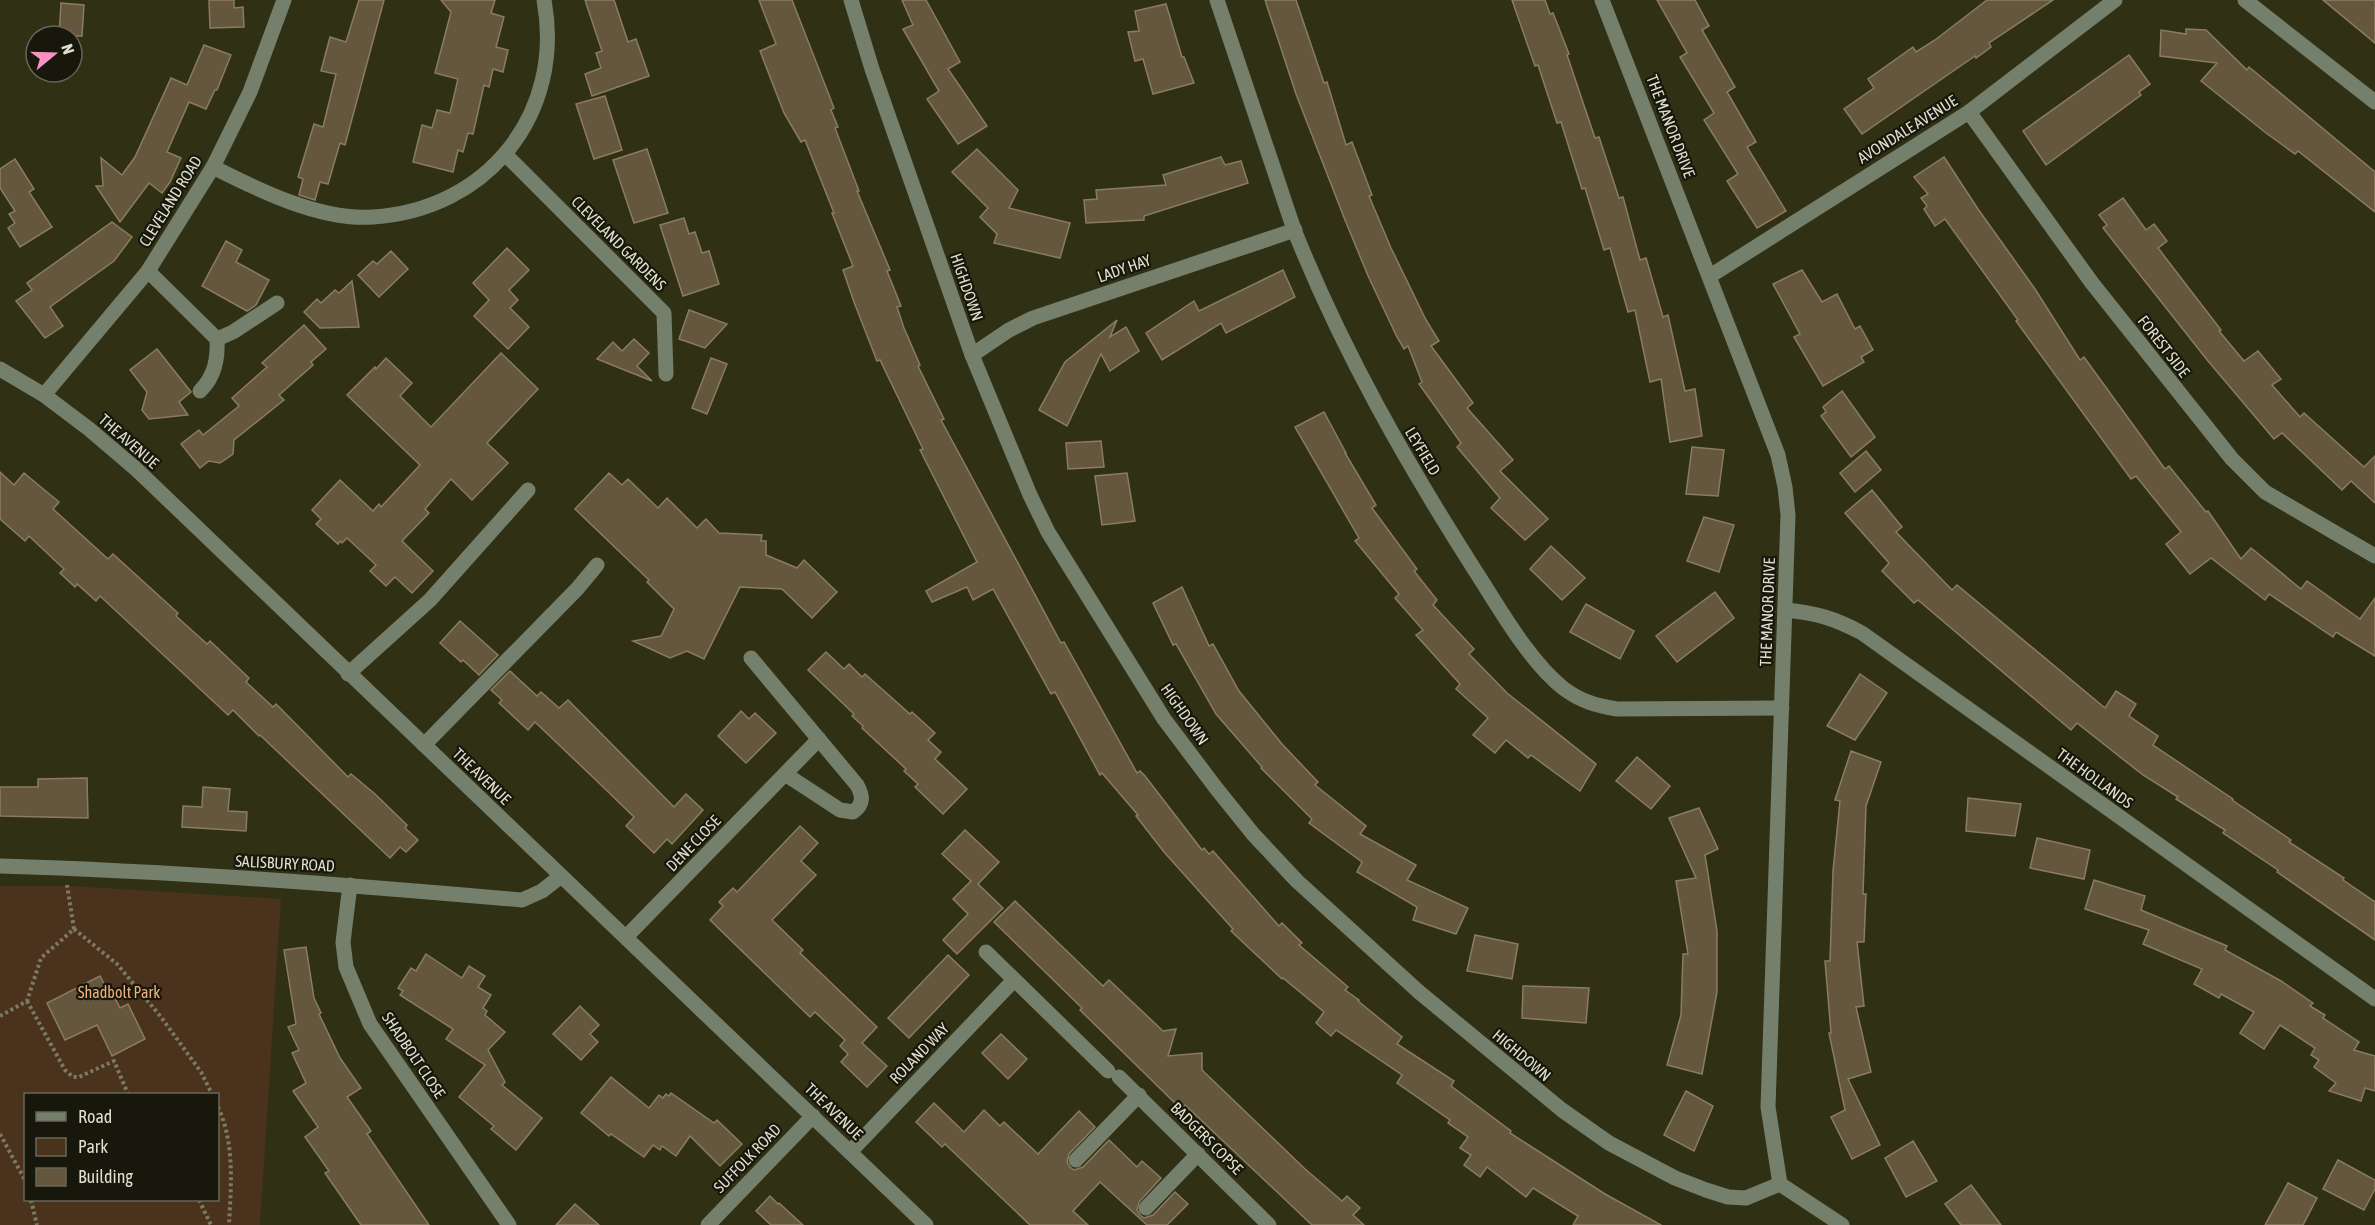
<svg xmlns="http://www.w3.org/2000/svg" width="2375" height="1225" font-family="'Asap Condensed',sans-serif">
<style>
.green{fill:#4b321d;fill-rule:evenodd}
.building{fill:#64573d;stroke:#8a7c61;stroke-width:1.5}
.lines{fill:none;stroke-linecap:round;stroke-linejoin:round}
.path{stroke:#7b7b64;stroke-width:4;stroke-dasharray:3 3;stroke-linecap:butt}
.minor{stroke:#75806c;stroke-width:15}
.labels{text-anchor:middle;stroke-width:4.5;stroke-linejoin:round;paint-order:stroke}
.street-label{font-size:16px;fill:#dfdfcf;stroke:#17170b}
.park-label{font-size:16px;fill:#f0b17c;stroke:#17170b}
</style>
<rect width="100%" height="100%" fill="#303014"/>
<path class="green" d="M 0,886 L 72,886 L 281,899 L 260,1225 L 0,1225 ZM 26,1094 L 218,1094 L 218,1200 L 26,1200 Z"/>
<g class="building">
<polygon points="209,0 234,0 234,8 243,7 244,27 210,28"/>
<polygon points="359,0 384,0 345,145 340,143 328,184 320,182 315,200 299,195 303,179 298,177 314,124 323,127 336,74 321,71 330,37 346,42"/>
<polygon points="441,0 495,0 491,13 504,17 496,47 508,50 503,72 493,69 489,87 484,85 473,134 468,133 463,152 458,150 453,172 413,162 422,125 432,128 437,110 450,113 458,79 435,73 451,12"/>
<polygon points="585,0 614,0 628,42 636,39 649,76 592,96 585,74 601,68 596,53 602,51"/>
<polygon points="759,0 792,0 834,108 831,110 838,127 835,128 859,191 857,191 890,270 887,271 901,306 897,307 904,328 920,365 918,366 944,419 941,420 1061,643 1064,642 1137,773 1140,771 1145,776 1202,850 1204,848 1209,854 1213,851 1279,926 1282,923 1302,943 1299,945 1348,987 1345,990 1359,1000 1358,1001 1402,1037 1397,1044 1454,1081 1451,1086 1511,1131 1510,1133 1605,1194 1661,1225 1573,1225 1578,1216 1533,1188 1526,1197 1487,1167 1480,1177 1464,1165 1471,1155 1460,1148 1468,1137 1448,1123 1450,1120 1397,1083 1402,1075 1336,1030 1331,1036 1316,1023 1324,1012 1283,978 1282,979 1231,931 1233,929 1164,852 1136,816 1138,815 1102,773 1100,775 1055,692 1051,694 993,589 973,600 967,587 932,602 926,591 977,562 920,450 923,449 880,360 877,361 854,302 843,270 853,266 832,213 834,213 805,140 801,142 784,113 760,51 776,44"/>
<polygon points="902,0 926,0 960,62 948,69 987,126 958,144 927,99 939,91 903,29 913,25"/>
<polygon points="1265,0 1296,0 1324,83 1327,82 1346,145 1352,142 1372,195 1369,196 1391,248 1426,320 1439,341 1431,346 1473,403 1467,408 1513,460 1500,471 1548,519 1525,540 1491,508 1500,498 1457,447 1461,443 1419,384 1422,382 1408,346 1404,349 1397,337 1369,278 1345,220 1296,94"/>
<polygon points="1512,0 1545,0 1550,14 1553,13 1569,54 1567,55 1595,138 1599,137 1619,198 1623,197 1640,260 1646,258 1663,317 1668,315 1685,391 1695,389 1702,436 1670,442 1661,379 1650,382 1635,310 1628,312 1610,248 1604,250 1585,188 1582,189 1561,122 1557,123 1538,65 1535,66"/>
<polygon points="1657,0 1695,0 1709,26 1702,30 1735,87 1727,92 1756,142 1747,147 1786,211 1757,228 1727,181 1738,174 1704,120 1714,113 1680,57 1687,53"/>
<polygon points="1987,0 2053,0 1989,43 1991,47 1976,58 1975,56 1862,134 1844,109 1874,88 1868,79 1913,47 1916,52 1935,40"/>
<polygon points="2323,0 2375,0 2375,43"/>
<polygon points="61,3 84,5 82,36 59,36"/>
<polygon points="1166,4 1182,57 1184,57 1194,83 1153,94 1143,59 1135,61 1128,32 1139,31 1135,11"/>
<polygon points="2186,29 2206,30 2247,70 2249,67 2375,172 2375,212 2298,151 2295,154 2266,133 2201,81 2217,63 2160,56 2161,30 2186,34"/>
<polygon points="204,45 231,55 217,90 215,90 206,109 189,102 167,152 181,158 170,182 162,193 149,183 120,222 96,186 103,186 101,158 122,175 135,157 171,78 187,85"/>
<polygon points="2129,55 2150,84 2139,92 2141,95 2046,165 2023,131"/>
<polygon points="605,96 622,150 594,159 576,104"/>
<polygon points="647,149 668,213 634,223 613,160"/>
<polygon points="977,149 1018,190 1009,208 1070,223 1060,258 994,243 997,234 980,217 988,208 952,172"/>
<polygon points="1221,157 1225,165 1241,161 1248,183 1144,216 1144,220 1086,223 1084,200 1097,199 1096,190 1166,185 1163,175"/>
<polygon points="1944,157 1978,209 2035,289 2080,360 2084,357 2165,469 2169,466 2206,512 2208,511 2241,559 2251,548 2301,589 2307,581 2360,619 2375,598 2375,656 2336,632 2333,637 2269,594 2265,600 2211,558 2190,574 2166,544 2181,532 2136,476 2131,479 2016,321 2018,320 1945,219 1935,226 1924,209 1927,206 1921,198 1928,194 1914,177"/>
<polygon points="15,159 34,189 29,192 52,227 20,247 8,228 15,223 9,214 15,211 0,188 0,169"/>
<polygon points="2123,198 2146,230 2154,224 2167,241 2158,248 2221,330 2219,331 2244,361 2258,351 2281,379 2272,385 2300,417 2304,413 2364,467 2375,456 2375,503 2351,481 2342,490 2282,433 2274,439 2208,361 2103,228 2107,225 2099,215"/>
<polygon points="684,218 689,234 695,232 702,253 709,251 719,284 683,296 660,225"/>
<polygon points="112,222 132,237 114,261 50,307 63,326 45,338 16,301 32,290 27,283"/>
<polygon points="226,241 242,250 236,262 269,280 256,305 247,311 202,286"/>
<polygon points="507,248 529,270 509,290 518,300 510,308 529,327 508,349 474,316 489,300 473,283"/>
<polygon points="391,251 408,269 379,297 358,275 373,261 377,264"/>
<polygon points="1283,270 1295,297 1226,333 1221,323 1162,360 1146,333 1194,301 1199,311"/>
<polygon points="1802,270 1822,302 1837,294 1855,329 1860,326 1873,350 1861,357 1864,362 1823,386 1794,337 1800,334 1773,284"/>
<polygon points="352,281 359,327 320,328 304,312 317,299 321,303 335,290 339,293"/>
<polygon points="689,310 727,324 705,348 679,339"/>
<polygon points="1117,320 1110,337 1126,327 1139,351 1110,371 1101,354 1067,426 1039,410 1065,362"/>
<polygon points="304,325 326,349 311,362 313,365 279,395 284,400 234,440 233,454 220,463 209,461 200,468 181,444 199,430 203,435 239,406 232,398 267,367 262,363"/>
<polygon points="634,339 649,353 637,366 652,381 597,359 613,342 622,351"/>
<polygon points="157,349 191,392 179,402 188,415 149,419 142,410 147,392 130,370"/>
<polygon points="501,353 538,389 487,443 508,463 472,500 451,479 425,509 429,513 402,541 433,571 412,593 395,577 386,586 370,571 376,565 347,538 342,543 340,541 338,544 316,524 321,519 312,510 340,480 373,511 379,504 381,507 420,465 347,395 375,367 376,369 386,358 412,383 400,396 431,427"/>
<polygon points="711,358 727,364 707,414 692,408"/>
<polygon points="1842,391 1875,437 1851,457 1821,416 1826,412 1823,407"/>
<polygon points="1324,412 1346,453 1345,453 1376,505 1372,508 1417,569 1414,571 1437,600 1433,605 1474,649 1469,654 1507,693 1596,764 1580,791 1531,755 1528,758 1506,740 1495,753 1473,735 1488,718 1456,689 1460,684 1416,635 1423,630 1395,598 1399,594 1355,541 1359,538 1295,427"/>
<polygon points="1101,441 1104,467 1068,469 1066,443"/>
<polygon points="1692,447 1724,450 1718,496 1686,494"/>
<polygon points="1866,451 1881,470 1855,492 1840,473"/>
<polygon points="0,472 14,485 24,473 59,502 53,509 108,559 113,554 178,613 176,616 207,644 210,641 249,678 246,682 273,707 276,704 287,715 348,777 351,774 375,794 407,825 405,828 418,840 406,852 400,847 390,858 260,735 259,736 233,710 228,715 100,596 96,601 77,584 75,587 60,573 64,569 29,536 25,541 0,519"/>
<polygon points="609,473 622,485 628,479 658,508 667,498 697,528 706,519 719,533 762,535 761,541 766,541 766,555 797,568 804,560 837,592 812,618 782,589 740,587 704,659 687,651 670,658 633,641 661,636 674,609 647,582 649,580 575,509"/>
<polygon points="1127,473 1135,521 1102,525 1095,476"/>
<polygon points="1872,490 1902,527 1896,532 1952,590 1957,585 2105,708 2116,691 2136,704 2129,716 2158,736 2153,745 2233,799 2232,800 2291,840 2289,842 2344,878 2343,880 2375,902 2375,940 2277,872 2278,870 2223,833 2225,830 2176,799 2178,797 2143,775 2077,723 2071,730 1918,600 1914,603 1882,571 1889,563 1845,513"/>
<polygon points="1704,517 1734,525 1719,572 1687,561"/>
<polygon points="1551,546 1585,578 1562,600 1530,569"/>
<polygon points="1182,587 1209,646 1213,644 1239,691 1282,744 1318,782 1315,785 1366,826 1360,834 1416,865 1407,880 1468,908 1456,934 1413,920 1417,907 1357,872 1362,862 1309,823 1312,819 1261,768 1262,767 1216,714 1176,644 1173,645 1153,603"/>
<polygon points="1715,592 1734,618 1677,662 1656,636"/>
<polygon points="1586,604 1634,631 1620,659 1570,632"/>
<polygon points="460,621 498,655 479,675 463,660 461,662 440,643"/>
<polygon points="826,652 844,669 849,664 862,677 865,674 910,714 912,712 935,733 928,740 941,752 935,759 967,789 943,814 915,787 918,784 904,771 906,769 862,728 863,726 852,716 854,714 808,670"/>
<polygon points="510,671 537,696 541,692 559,708 568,700 674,807 686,794 703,810 672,844 667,839 654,853 626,826 634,817 599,783 535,722 528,730 499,703 502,700 491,690"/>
<polygon points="1860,674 1887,693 1855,740 1827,726"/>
<polygon points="741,711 749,719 755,713 776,733 746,763 718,736"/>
<polygon points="1851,751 1881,762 1866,806 1863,894 1866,894 1864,942 1857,942 1864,1006 1856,1007 1871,1072 1848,1079 1880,1145 1852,1159 1831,1117 1845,1110 1829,1033 1831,1033 1825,961 1830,961 1833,871 1840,801 1835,800"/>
<polygon points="1637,757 1670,786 1651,809 1616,781"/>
<polygon points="87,778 88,818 0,816 0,787 38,787 38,779"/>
<polygon points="203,787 230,789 228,811 247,812 246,831 182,827 183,806 202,807"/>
<polygon points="1968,798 2021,804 2015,836 1966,831"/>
<polygon points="1699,808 1718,849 1705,855 1717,931 1717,992 1702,1074 1667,1065 1681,1015 1683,954 1688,954 1676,881 1696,878 1669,818"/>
<polygon points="800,826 818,843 801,861 816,875 772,920 803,950 800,953 877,1027 862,1043 887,1066 867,1087 841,1062 848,1054 840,1046 845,1040 815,1012 810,1017 710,920 723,906 719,902 733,888 737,892"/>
<polygon points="965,830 999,862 978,884 1003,908 957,954 943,940 968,914 953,899 971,881 942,854"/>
<polygon points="2037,838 2090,850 2084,879 2030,868"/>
<polygon points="2094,880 2145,896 2141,910 2227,946 2225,950 2281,981 2313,1003 2310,1006 2325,1015 2323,1018 2359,1042 2354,1050 2375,1056 2375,1091 2365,1088 2361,1101 2329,1091 2336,1083 2314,1067 2319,1060 2311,1055 2315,1048 2280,1025 2264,1049 2240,1033 2254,1012 2221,994 2219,998 2194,984 2202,969 2143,944 2149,930 2085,909"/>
<polygon points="1015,901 1103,986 1109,980 1163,1031 1176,1029 1168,1056 1202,1053 1202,1070 1304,1168 1342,1201 1347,1196 1360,1208 1353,1215 1364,1225 1312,1225 1185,1105 1181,1109 1080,1010 1082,1008 994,922"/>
<polygon points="1475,935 1518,944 1512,979 1467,971"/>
<polygon points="306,947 314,998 321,1013 319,1014 340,1058 361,1088 347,1097 371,1131 367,1134 429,1225 361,1225 325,1173 329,1171 305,1137 318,1127 293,1091 306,1083 292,1053 299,1050 288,1027 296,1024 284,950"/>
<polygon points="426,954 462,978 469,966 485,976 478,987 491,995 483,1008 487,1011 485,1015 505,1032 488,1050 505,1082 502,1085 542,1118 516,1150 491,1129 494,1126 459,1097 485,1065 446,1039 453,1029 400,995 403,991 398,988 411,968 416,971"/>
<polygon points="948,955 969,975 909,1038 888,1018"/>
<polygon points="100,976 107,989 110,988 120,1008 128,1004 145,1039 112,1056 97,1025 65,1040 47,1003"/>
<polygon points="1523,986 1589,988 1586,1023 1522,1018"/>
<polygon points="580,1006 599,1025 590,1034 598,1042 581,1060 553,1034"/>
<polygon points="1001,1034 1027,1059 1008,1079 982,1053"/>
<polygon points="611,1077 649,1108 659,1095 663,1098 666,1094 669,1096 671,1093 714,1123 717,1120 742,1144 720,1166 690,1136 676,1156 662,1146 660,1150 653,1145 644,1157 611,1134 609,1136 581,1113"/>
<polygon points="1686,1091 1713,1106 1694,1151 1664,1135"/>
<polygon points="934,1103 964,1132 984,1110 1000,1126 1004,1122 1038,1154 1079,1111 1095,1127 1069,1154 1067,1162 1070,1167 1074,1170 1083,1167 1109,1140 1137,1167 1142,1161 1161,1178 1139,1202 1137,1210 1140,1215 1144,1218 1153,1215 1175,1192 1188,1204 1167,1225 1147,1225 1100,1182 1073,1211 1088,1225 1030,1225 945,1144 942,1147 916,1122"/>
<polygon points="1913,1141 1937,1181 1906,1197 1885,1158"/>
<polygon points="2338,1160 2375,1180 2375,1189 2364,1210 2323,1189"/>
<polygon points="2288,1183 2317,1198 2303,1225 2265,1225"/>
<polygon points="1971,1185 2001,1225 1961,1225 1945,1204"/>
<polygon points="770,1196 778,1204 779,1203 803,1225 771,1225 756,1211"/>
<polygon points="575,1204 599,1225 556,1225"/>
</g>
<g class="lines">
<g class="path">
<polyline points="74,929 117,964 161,1017 201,1072 212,1094"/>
<polyline points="27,1001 65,1070 73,1077 79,1077 114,1061 128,1094"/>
<polyline points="0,1016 27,1001 41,958 74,929 67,885"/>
<path d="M 218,1107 C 235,1144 231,1185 229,1225"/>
<polyline points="0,1134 26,1182"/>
<polyline points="31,1200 37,1225"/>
<polyline points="199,1200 211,1225"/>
</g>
<g class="minor">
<polyline points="851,0 872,69 972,355 1030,495 1048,532 1164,719 1216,788 1253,834 1297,881 1419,992 1562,1110 1609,1143 1675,1178 1706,1190 1728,1197 1746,1198 1780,1184"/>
<path d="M 1217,0 C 1234,52 1252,103 1269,155 C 1278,181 1286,207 1295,232 C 1343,352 1407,464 1476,572 C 1500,609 1529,661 1563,688 C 1580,701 1597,706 1617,709 L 1782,708"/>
<polyline points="1602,0 1778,455 1785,487 1788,515 1768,1107 1780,1184 1842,1225"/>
<polyline points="2245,0 2375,102"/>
<polyline points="1969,112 2092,283 2232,459 2265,492 2375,556"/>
<polyline points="506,155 664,313 666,374"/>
<path d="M 213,167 C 258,190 321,221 373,217 C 487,210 565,114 544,0"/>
<polyline points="148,271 217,339 233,332 277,303"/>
<polyline points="1710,276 1969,112 2115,0"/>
<polyline points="972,355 1009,330 1033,318 1295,230"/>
<polyline points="0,369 44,395 89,429 136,469 926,1225"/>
<path d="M 200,391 C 215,376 218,359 217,339"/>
<polyline points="44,395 148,271 213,167 250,92 284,0"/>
<path d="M 1785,610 C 1816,613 1834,618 1862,633 L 2375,999"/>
<path d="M 751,658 L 857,785 C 863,796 864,804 853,812 L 840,810 L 785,774"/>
<polyline points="348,674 430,600 528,490"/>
<polyline points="424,745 577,589 597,565"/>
<path d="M 0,866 C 174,871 349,885 522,900 L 542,891 L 561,876"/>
<polyline points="350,885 343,942 346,967 370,1024 509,1225"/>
<polyline points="626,937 819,739"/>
<polyline points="986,952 1108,1071"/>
<polyline points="1119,1077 1269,1225"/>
<polyline points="850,1152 1014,980"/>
<polyline points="1076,1160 1139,1095"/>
<polyline points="1146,1208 1198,1154"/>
<polyline points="708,1225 813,1116"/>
</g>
</g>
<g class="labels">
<g class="street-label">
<text transform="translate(1671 126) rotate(69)" y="6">THE MANOR DRIVE</text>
<text transform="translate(1907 129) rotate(-32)" y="6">AVONDALE AVENUE</text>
<text transform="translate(170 201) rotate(-58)" y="6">CLEVELAND ROAD</text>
<text transform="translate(619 243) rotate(45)" y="6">CLEVELAND GARDENS</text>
<text transform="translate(1124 268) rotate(-19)" y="6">LADY HAY</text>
<text transform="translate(967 287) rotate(71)" y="6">HIGHDOWN</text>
<text transform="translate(2164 346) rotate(52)" y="6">FOREST SIDE</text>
<text transform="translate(129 441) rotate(41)" y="6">THE AVENUE</text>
<text transform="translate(1423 451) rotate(59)" y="6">LEYFIELD</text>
<text transform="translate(1767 612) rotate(-88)" y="6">THE MANOR DRIVE</text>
<text transform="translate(1185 714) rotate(55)" y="6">HIGHDOWN</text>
<text transform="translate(482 776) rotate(44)" y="6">THE AVENUE</text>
<text transform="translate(2095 778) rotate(36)" y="6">THE HOLLANDS</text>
<text transform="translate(693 843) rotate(-46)" y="6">DENE CLOSE</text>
<text transform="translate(285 863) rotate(3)" y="6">SALISBURY ROAD</text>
<text transform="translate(919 1053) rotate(-46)" y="6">ROLAND WAY</text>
<text transform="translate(414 1055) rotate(56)" y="6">SHADBOLT CLOSE</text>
<text transform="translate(1522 1055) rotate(40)" y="6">HIGHDOWN</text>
<text transform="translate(834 1111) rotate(44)" y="6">THE AVENUE</text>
<text transform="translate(1207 1138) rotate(45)" y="6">BADGERS COPSE</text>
<text transform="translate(747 1158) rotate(-46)" y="6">SUFFOLK ROAD</text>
</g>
<g class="park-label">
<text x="119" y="998">Shadbolt Park</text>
</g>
</g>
<rect x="24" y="1093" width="195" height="108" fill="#17170b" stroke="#676759" stroke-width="1.5"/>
<rect x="36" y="1112" width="30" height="9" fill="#75806c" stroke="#676759" stroke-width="1.5"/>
<text x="78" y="1123" font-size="18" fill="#dfdfcf">Road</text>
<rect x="36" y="1138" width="30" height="18" fill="#4b321d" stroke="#676759" stroke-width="1.5"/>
<text x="78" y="1153" font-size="18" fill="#dfdfcf">Park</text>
<rect x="36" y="1168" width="30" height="18" fill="#64573d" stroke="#676759" stroke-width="1.5"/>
<text x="78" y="1183" font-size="18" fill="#dfdfcf">Building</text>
<g transform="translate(54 54) rotate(71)"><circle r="28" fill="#17170b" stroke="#676759" stroke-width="1.5"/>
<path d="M0-4.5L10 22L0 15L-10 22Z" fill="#fc8fc3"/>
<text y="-9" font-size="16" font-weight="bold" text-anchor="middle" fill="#dfdfcf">N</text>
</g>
</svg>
